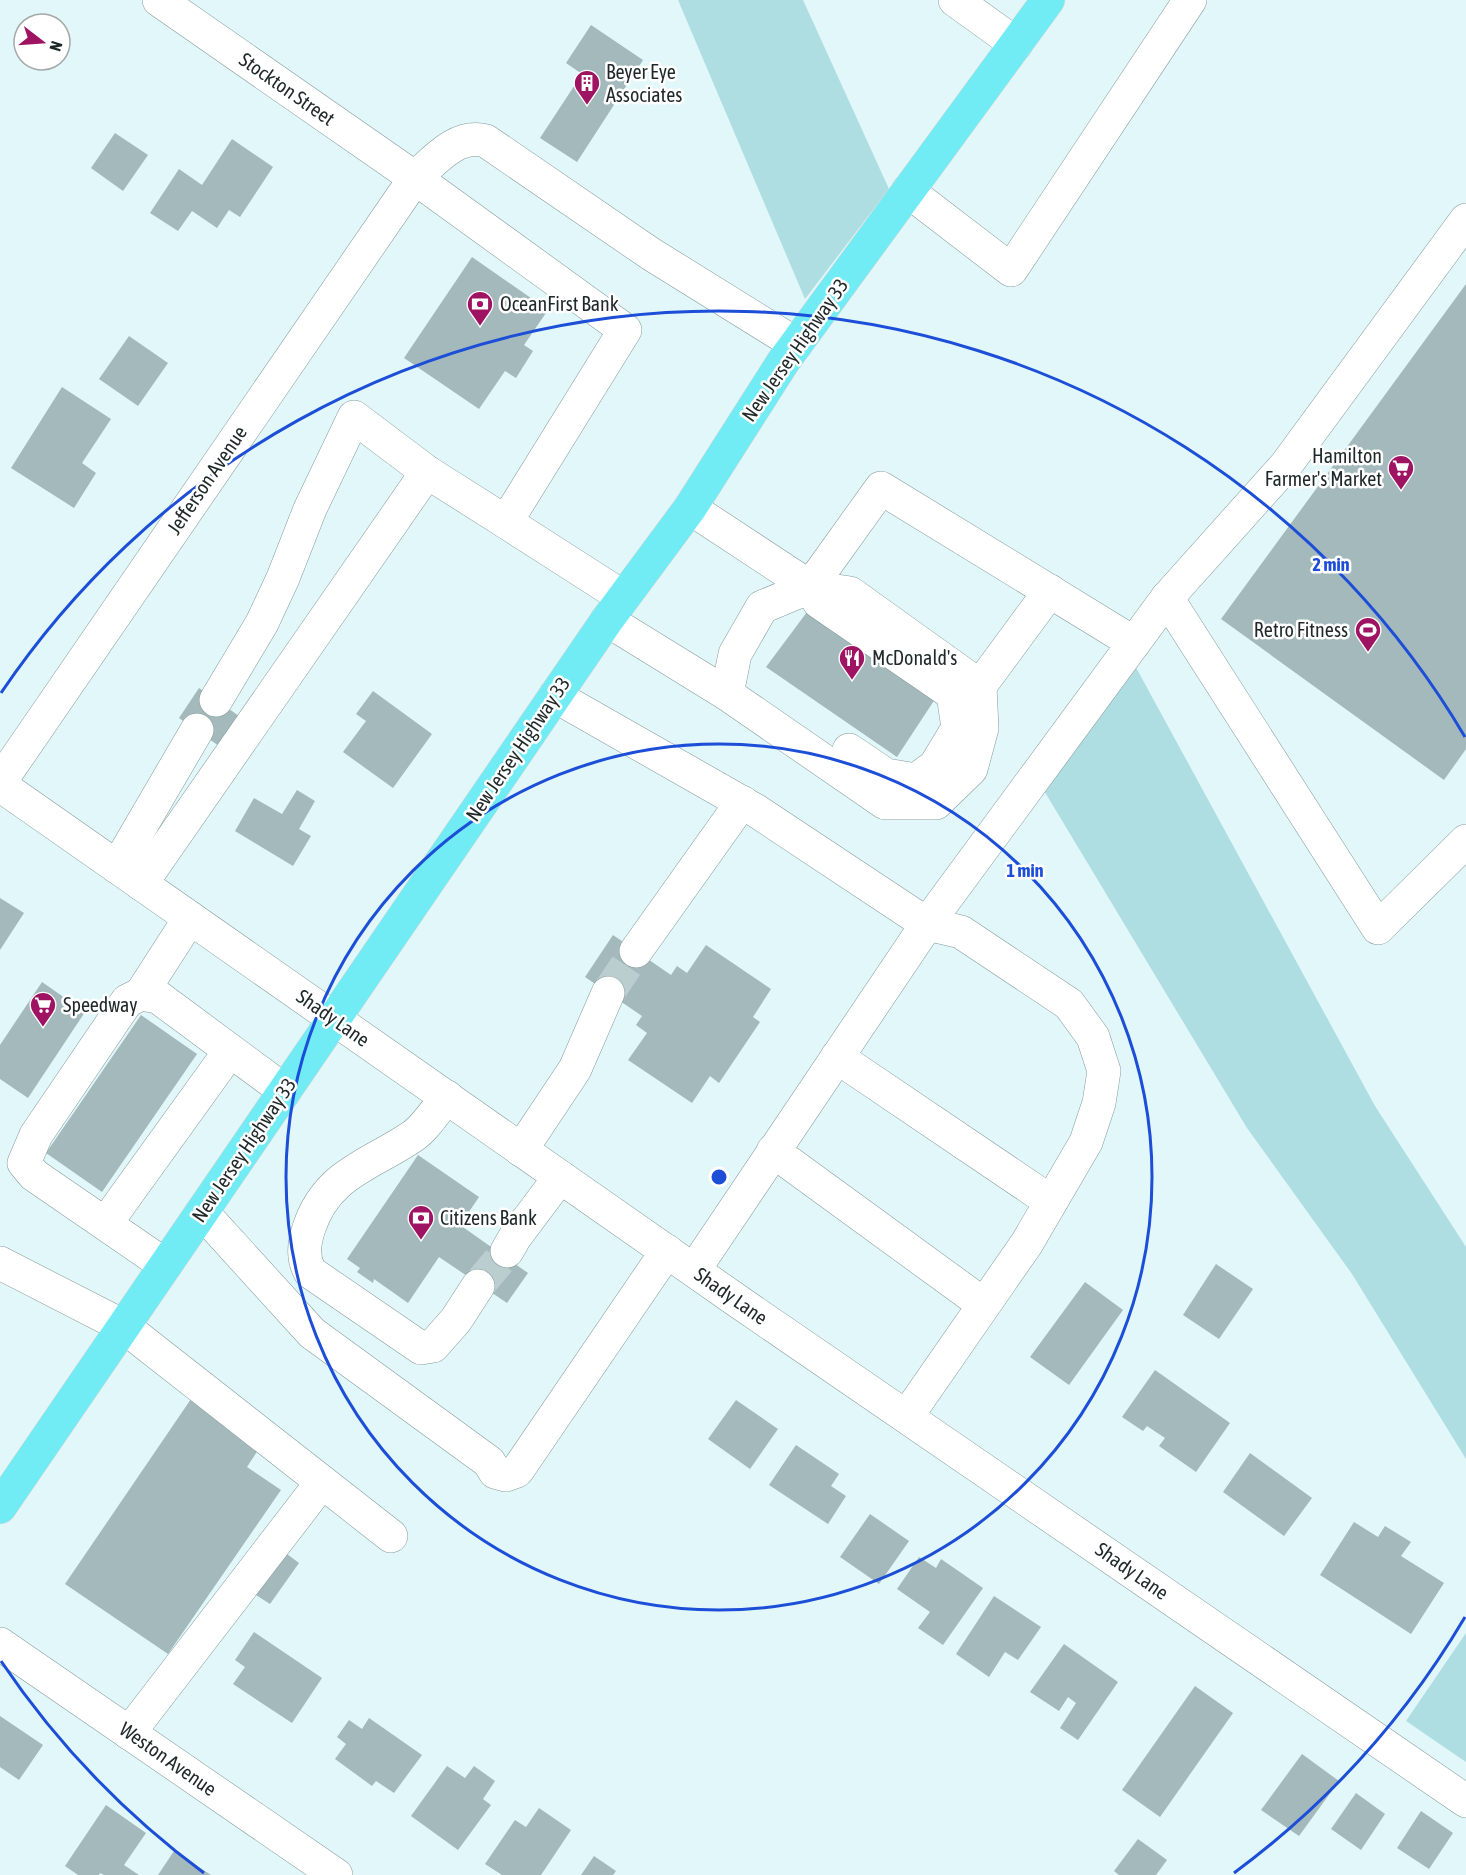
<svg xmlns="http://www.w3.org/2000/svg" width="1466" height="1875" font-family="'Asap Condensed',sans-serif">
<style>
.green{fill:#afdee2}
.building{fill:#a4b9bb}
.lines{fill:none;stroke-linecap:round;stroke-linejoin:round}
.minor-tunnel{stroke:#bacecf;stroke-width:33;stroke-dasharray:33 16;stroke-linecap:butt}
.minor-casing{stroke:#859a9c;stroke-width:34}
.major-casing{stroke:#d2d4d4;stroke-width:34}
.minor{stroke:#fff;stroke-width:33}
.major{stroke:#71ecf5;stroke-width:33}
.ring{fill:none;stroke:#1d4ed8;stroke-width:3}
.labels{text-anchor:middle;stroke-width:5;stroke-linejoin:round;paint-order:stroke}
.poi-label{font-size:20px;fill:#1f2828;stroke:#fff;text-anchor:start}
.street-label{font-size:20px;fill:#1f2828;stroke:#fff}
.centre{fill:#1d4ed8;stroke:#fff;stroke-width:3}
.ring-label{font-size:18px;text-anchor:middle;font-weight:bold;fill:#1d4ed8;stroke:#fff;stroke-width:5;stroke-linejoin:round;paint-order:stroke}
</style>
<rect width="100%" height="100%" fill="#e1f7f9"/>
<g class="green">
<polygon points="678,0 803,0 889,189 805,299"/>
<polygon points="1133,662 1375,1106 1466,1247 1466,1459 1352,1274 1247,1128 1040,784"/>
<polygon points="1466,1633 1466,1762 1406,1721"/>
</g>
<g class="building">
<polygon points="591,25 643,60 577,162 540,138 582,74 566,63"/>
<polygon points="115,133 148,155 123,191 91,168"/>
<polygon points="232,139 273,167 240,217 229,210 217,228 192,211 178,231 150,213 179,169 202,185"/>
<polygon points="472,257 548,310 524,345 533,351 516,378 505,371 479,409 404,358"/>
<polygon points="1466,284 1466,749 1444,780 1221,619"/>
<polygon points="129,336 168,363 138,406 99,379"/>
<polygon points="62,387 111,419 82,463 96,473 74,508 11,468"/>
<polygon points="810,608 937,696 897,757 766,667"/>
<polygon points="199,688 239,716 219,746 179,718"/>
<polygon points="373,691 432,734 393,788 343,752 366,721 356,714"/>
<polygon points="297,790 315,801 299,829 311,836 293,866 235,831 254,798 282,814"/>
<polygon points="0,898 24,913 0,950"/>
<polygon points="613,935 671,975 677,966 687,973 706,945 771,989 753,1017 760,1022 719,1083 710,1076 692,1103 628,1060 647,1033 636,1025 642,1016 585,977"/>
<polygon points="42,982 85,1012 28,1098 0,1079 0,1045"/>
<polygon points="141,1015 197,1054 102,1192 46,1153"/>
<polygon points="418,1155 479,1197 460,1225 528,1273 507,1303 439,1257 408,1303 374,1279 373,1283 357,1272 360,1268 347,1259"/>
<polygon points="1216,1264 1253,1289 1219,1339 1183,1315"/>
<polygon points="1085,1282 1123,1310 1069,1385 1030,1357"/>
<polygon points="1155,1370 1230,1423 1196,1472 1159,1446 1165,1438 1147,1426 1143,1431 1122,1417"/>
<polygon points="191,1399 260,1447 247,1467 281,1490 168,1654 65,1584"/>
<polygon points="736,1400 778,1429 750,1469 708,1439"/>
<polygon points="796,1445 839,1474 831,1486 846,1496 828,1524 769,1485"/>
<polygon points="1250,1453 1312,1498 1284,1536 1223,1492"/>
<polygon points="870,1514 909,1541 879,1584 840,1557"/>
<polygon points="1354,1522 1378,1537 1385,1526 1411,1542 1401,1556 1444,1583 1411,1634 1320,1575"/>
<polygon points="283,1551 299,1563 270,1604 253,1593"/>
<polygon points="919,1557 936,1568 941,1559 983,1588 943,1645 918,1628 930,1612 897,1589"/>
<polygon points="994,1596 1041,1627 1018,1660 1005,1652 989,1677 956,1654"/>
<polygon points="254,1632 322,1678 292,1723 233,1684 245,1667 235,1660"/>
<polygon points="1064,1644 1118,1682 1078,1740 1060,1728 1076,1703 1068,1697 1059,1711 1030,1692"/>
<polygon points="1195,1686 1233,1713 1160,1817 1122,1790"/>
<polygon points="0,1716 43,1745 19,1780 0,1767"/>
<polygon points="369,1718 422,1755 394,1793 376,1781 372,1786 335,1759 346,1744 337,1737 349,1720 362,1729"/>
<polygon points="1302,1754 1339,1781 1299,1836 1261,1810"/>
<polygon points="447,1766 465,1778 474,1766 495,1781 483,1799 491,1805 458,1850 411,1816"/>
<polygon points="1356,1793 1385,1814 1361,1850 1331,1829"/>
<polygon points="106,1805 146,1833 124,1865 139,1875 104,1875 100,1873 99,1875 78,1875 65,1866"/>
<polygon points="539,1808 571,1830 541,1875 502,1875 485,1864 515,1820 526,1827"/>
<polygon points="1421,1811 1453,1833 1429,1869 1397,1848"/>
<polygon points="1138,1839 1167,1860 1156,1875 1119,1875 1114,1871"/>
<polygon points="174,1851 211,1875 158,1875"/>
<polygon points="594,1856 616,1871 613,1875 581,1875"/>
</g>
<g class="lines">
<g class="minor-tunnel">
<polyline points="608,993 636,951"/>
<polyline points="478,1286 507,1251"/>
</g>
<g class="minor-casing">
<g id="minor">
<polyline points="159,0 415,178 625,330 506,522 623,597"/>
<polyline points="955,0 1016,44"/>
<polyline points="908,191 1011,270 1190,0"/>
<polyline points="690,508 810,587 850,593 977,684"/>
<polyline points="810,587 819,602 953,694 958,728 935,766 916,780 886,775 849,750"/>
<polyline points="1167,598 1378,928 1466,841"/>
<polyline points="607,620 727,694 885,803 936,803 971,769 982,728 980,686 1050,591"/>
<polyline points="727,694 735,654 762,607 810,587 881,488 1134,643"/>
<polyline points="555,696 755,810 927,924 694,1270"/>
<polyline points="216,700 262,623 283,578 310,509 354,417 427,472 506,522"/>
<path d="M 0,782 L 415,178 C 435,160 457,133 486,141 L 651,254 L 796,344"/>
<polyline points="0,785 739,1302 1466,1801"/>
<polyline points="117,867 197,730"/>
<polyline points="141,884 427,472"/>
<polyline points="636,951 742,802"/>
<polyline points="141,994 190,918"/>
<polyline points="837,1057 1050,1201"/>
<path d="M 447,1097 C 436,1110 426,1127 413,1136 C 371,1165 327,1173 309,1228 C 304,1243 302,1257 310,1272 L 421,1348 L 433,1346 L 456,1320 L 478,1286"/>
<polyline points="521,1150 575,1069 608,993"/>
<polyline points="773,1151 983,1304"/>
<polyline points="202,1212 312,1333 489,1462 495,1472 506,1475 517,1471 667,1251"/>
<polyline points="106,1223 230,1051"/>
<polyline points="507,1251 515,1237 560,1177"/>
<polyline points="0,1263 123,1326 391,1536"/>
<polyline points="165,1265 34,1175 24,1163 36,1135 127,1001 141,994 158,997 285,1091"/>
<polyline points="907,1416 1027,1243 1086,1142 1099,1103 1104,1071 1093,1037 1069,1004 961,932 927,924 1167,598 1286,465 1466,220"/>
<polyline points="0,1644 336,1875"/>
<polyline points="129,1733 322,1482"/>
</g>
</g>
<g class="major-casing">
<polyline id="major" points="0,1507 607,620 690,508 783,362 1048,0"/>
</g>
<use href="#minor" class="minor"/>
<use href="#major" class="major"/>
</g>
<g class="ring">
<circle cx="719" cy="1177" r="433"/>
<path d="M1465 1617A866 866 0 0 1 1234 1873M204 1873A866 866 0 0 1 1 1661M1 693A866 866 0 0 1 1465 737"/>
</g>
<defs>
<g id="building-pin" transform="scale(1.35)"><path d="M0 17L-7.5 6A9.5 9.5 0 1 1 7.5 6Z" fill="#9e1462" stroke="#fff"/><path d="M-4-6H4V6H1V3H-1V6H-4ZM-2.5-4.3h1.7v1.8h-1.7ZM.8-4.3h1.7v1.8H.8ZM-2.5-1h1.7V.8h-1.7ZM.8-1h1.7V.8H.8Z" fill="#fff"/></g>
<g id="bank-pin" transform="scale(1.35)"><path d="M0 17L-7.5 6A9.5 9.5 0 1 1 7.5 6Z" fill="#9e1462" stroke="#fff"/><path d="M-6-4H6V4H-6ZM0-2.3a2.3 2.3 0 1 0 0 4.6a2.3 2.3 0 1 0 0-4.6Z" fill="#fff"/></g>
<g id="supermarket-pin" transform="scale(1.35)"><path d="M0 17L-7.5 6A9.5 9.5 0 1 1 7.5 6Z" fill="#9e1462" stroke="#fff"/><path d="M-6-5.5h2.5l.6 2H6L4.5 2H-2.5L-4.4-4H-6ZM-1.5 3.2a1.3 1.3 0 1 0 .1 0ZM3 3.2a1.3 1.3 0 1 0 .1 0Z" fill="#fff"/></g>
<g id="stadium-pin" transform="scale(1.35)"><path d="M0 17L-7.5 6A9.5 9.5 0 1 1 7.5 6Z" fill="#9e1462" stroke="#fff"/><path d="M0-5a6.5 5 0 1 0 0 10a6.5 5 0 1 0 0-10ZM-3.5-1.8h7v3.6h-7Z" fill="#fff"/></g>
<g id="restaurant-pin" transform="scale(1.35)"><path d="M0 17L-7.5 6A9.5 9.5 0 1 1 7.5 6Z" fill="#9e1462" stroke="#fff"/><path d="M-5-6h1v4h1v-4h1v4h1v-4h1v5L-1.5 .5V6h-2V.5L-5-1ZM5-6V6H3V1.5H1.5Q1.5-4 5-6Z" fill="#fff"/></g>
</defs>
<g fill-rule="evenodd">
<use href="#building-pin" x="587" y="83"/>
<use href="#bank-pin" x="480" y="304"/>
<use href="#supermarket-pin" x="1401" y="468"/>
<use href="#stadium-pin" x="1368" y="630"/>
<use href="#restaurant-pin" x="852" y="658"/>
<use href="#supermarket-pin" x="43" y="1005"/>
<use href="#bank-pin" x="421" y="1218"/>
</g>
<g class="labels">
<g class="poi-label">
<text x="606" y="79">Beyer Eye<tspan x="606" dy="23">Associates</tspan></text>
<text x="500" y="311">OceanFirst Bank</text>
<text x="1382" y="463" text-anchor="end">Hamilton<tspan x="1382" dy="23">Farmer's Market</tspan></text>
<text x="1348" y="637" text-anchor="end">Retro Fitness</text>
<text x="872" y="665">McDonald's</text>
<text x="63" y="1012">Speedway</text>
<text x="440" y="1225">Citizens Bank</text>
</g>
<g class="street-label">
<text transform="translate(287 89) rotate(35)" y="7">Stockton Street</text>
<text transform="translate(795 350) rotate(-55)" y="7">New Jersey Highway 33</text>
<text transform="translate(207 480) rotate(-56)" y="7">Jefferson Avenue</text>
<text transform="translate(518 749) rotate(-56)" y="7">New Jersey Highway 33</text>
<text transform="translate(333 1018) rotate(35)" y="7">Shady Lane</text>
<text transform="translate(244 1150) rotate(-56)" y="7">New Jersey Highway 33</text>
<text transform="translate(731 1296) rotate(35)" y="7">Shady Lane</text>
<text transform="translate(1132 1571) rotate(35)" y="7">Shady Lane</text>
<text transform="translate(168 1759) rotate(35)" y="7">Weston Avenue</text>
</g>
</g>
<circle cx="719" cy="1177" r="9" class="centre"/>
<g class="ring-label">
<text x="1331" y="571">2 min</text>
<text x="1025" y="877">1 min</text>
</g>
<g transform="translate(42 42) rotate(107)"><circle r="28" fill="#ffffff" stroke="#a5a9a9" stroke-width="1.5"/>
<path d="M0-4.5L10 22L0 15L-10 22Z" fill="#9e1462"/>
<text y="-9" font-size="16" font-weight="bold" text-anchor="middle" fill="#1f2828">N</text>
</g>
</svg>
